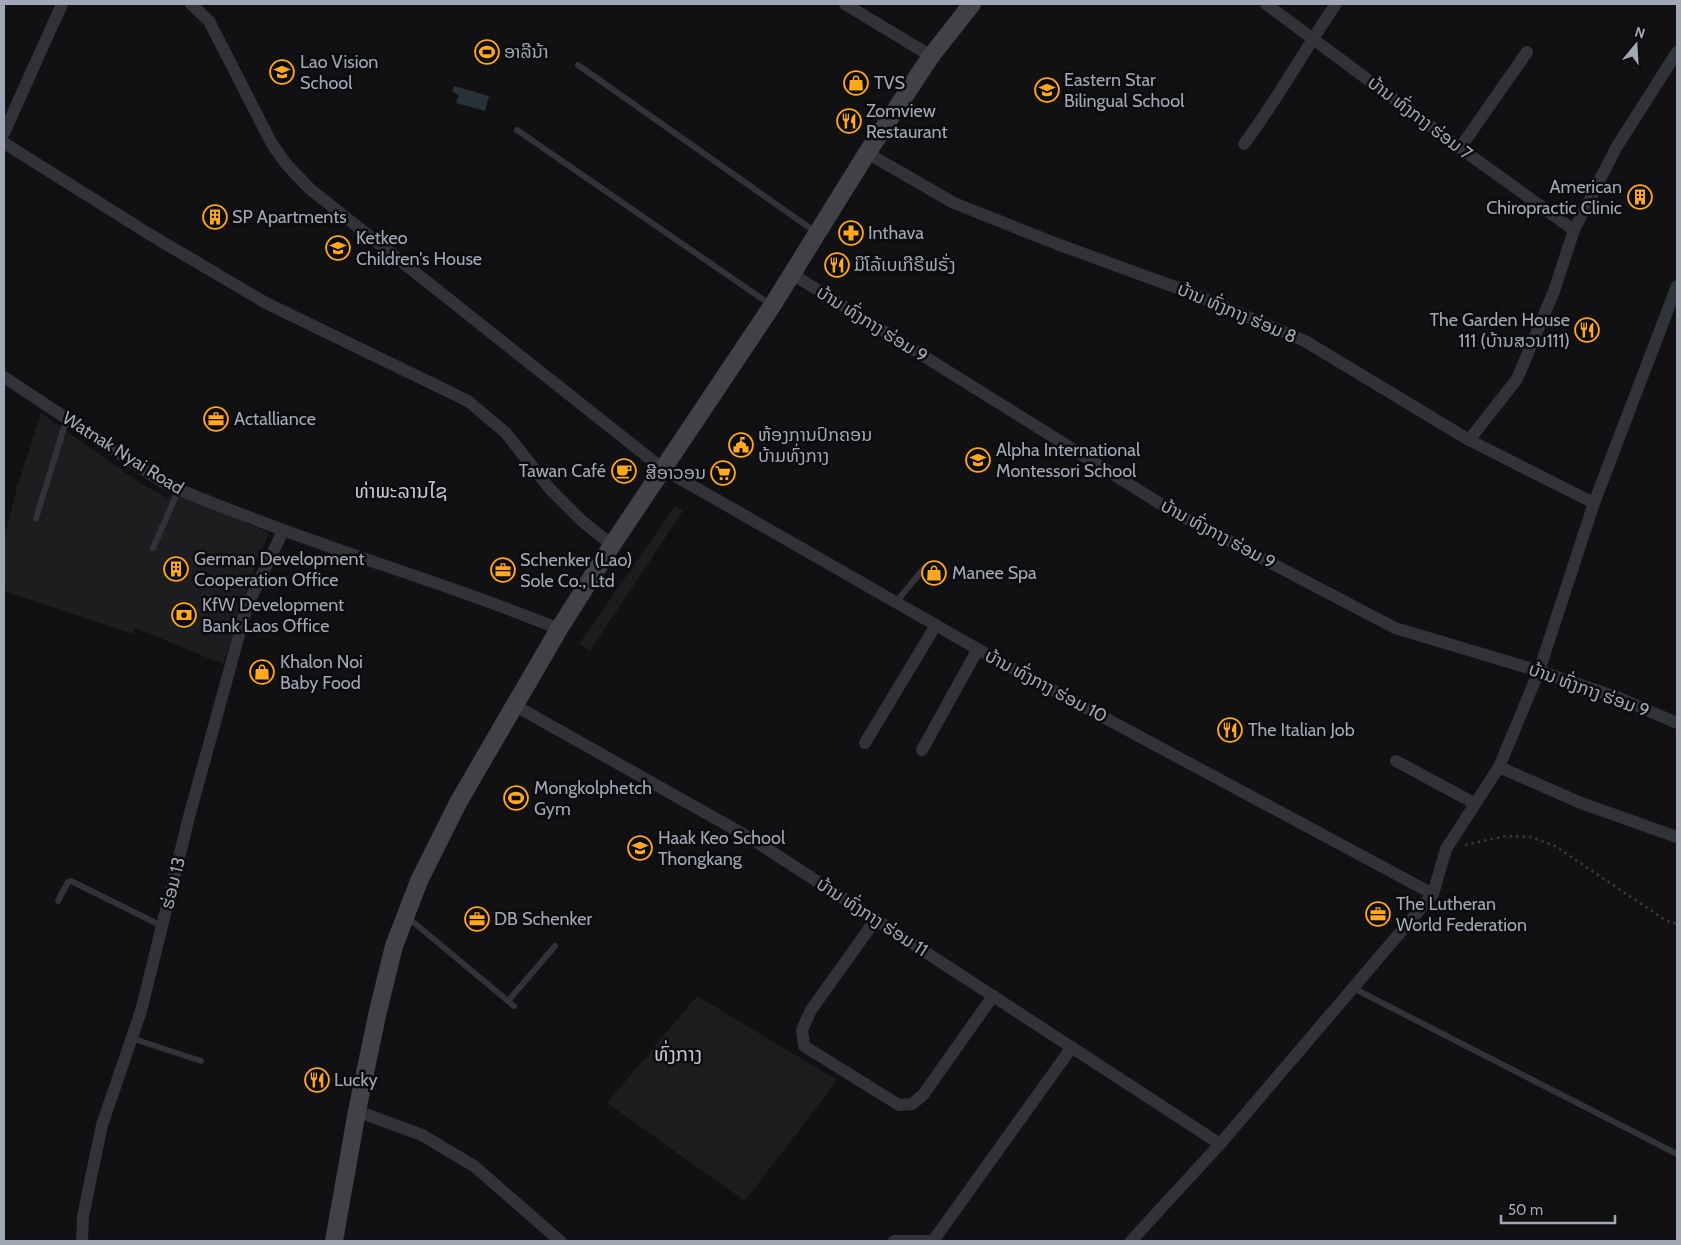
<svg xmlns="http://www.w3.org/2000/svg" width="1681" height="1245" font-family="Cabin,'Noto Sans Lao',sans-serif">
<style>
.built{fill:#1d1d20}
.water{fill:#273137}
.lines{fill:none;stroke-linecap:round;stroke-linejoin:round}
.path{stroke:#383a3f;stroke-width:2.5;stroke-dasharray:2.5 4;stroke-linecap:butt}
.lane{stroke:#323338;stroke-width:6}
.street{stroke:#323338;stroke-width:12}
.secondary{stroke:#404248;stroke-width:18}
.labels{text-anchor:middle;stroke-width:5;stroke-linejoin:round;paint-order:stroke}
.poi-label{font-size:18px;fill:#a1a8b5;stroke:#0c0c0e;text-anchor:start}
.street-label{font-size:18px;fill:#a1a8b5;stroke:#0c0c0e}
.quarter-label{font-size:20px;fill:#c3c7d1;stroke:#0c0c0e}
</style>
<rect width="100%" height="100%" fill="#111113"/>
<g class="built">
<polygon points="41,413 143,485 168,498 173,489 269,533 256,564 223,664 135,628 133,634 4,591 4,540 17,487"/>
<polygon points="675,506 683,511 590,651 579,644"/>
<polygon points="697,996 837,1080 745,1201 607,1103"/>
</g>
<polygon class="water" points="454,86 489,96 485,111 456,103 459,95 452,92"/>
<g class="lines">
<polyline class="path" points="1465,845 1506,836 1531,837 1555,846 1665,920 1677,924"/>
<g class="lane">
<polyline points="578,65 817,233"/>
<polyline points="517,130 771,305"/>
<polyline points="36,518 67,418"/>
<polyline points="153,548 179,489"/>
<polyline points="896,602 925,567"/>
<polyline points="58,901 68,882 71,881 162,926"/>
<polyline points="406,916 514,1006"/>
<polyline points="1353,988 1677,1154"/>
<polyline points="508,1001 555,946"/>
<polyline points="131,1038 201,1061"/>
</g>
<g class="street">
<polyline points="191,4 209,21 272,144 287,165 310,189 663,469 995,659 1433,894"/>
<polyline points="845,4 931,56"/>
<polyline points="1266,4 1460,148 1574,230"/>
<polyline points="4,133 62,4"/>
<polyline points="4,143 149,234 266,303 468,401 506,433 550,489 582,521 612,545"/>
<path d="M 1244,144 C 1278,99 1304,50 1336,4"/>
<polyline points="1460,148 1527,52"/>
<polyline points="867,153 954,203 1057,244 1186,291 1305,341 1469,440 1594,503"/>
<polyline points="792,274 1172,511 1395,628 1539,671 1619,698 1677,723"/>
<path d="M 4,377 L 161,481 C 190,495 219,506 249,517 C 351,557 458,587 559,629"/>
<polyline points="1469,440 1517,379 1554,291 1574,230 1616,148 1677,52"/>
<polyline points="514,705 752,839 1220,1144"/>
<polyline points="865,743 936,625"/>
<polyline points="922,750 978,649"/>
<polyline points="1396,761 1474,803"/>
<polyline points="1499,767 1581,803 1677,837"/>
<polyline points="876,919 811,1010 802,1030 804,1046 899,1105 912,1104 923,1095 993,996"/>
<polyline points="357,1111 422,1135 474,1166 560,1241"/>
<polyline points="82,1241 83,1216 102,1125 141,1011 189,817 247,606 283,531"/>
<polyline points="894,1241 933,1241 1072,1047"/>
<polyline points="1131,1241 1220,1144 1433,894 1446,849 1499,767 1539,671 1594,503 1677,286"/>
</g>
<polyline class="secondary" points="334,1241 357,1111 378,1011 394,946 419,881 459,801 559,629 612,545 772,306 867,153 931,56 972,4"/>
</g>
<defs>
<g id="stadium-ring" transform="scale(1.25)"><circle r="9.5" fill="#0c0c0e" stroke="#ffa71d" stroke-width="1.5"/><path d="M0-5a6.5 5 0 1 0 0 10a6.5 5 0 1 0 0-10ZM-3.5-1.8h7v3.6h-7Z" fill="#ffa71d"/></g>
<g id="school-ring" transform="scale(1.25)"><circle r="9.5" fill="#0c0c0e" stroke="#ffa71d" stroke-width="1.5"/><path d="M0-5L7-2L0 1L-7-2ZM-4 1L0 2.5L4 1V4Q0 6-4 4Z" fill="#ffa71d"/></g>
<g id="shop-ring" transform="scale(1.25)"><circle r="9.5" fill="#0c0c0e" stroke="#ffa71d" stroke-width="1.5"/><path d="M-5-2.5h2.3a2.7 3.5 0 0 1 5.4 0H5L5.5 6h-11ZM-1.5-2.5h3a1.5 2.3 0 0 0-3 0Z" fill="#ffa71d"/></g>
<g id="restaurant-ring" transform="scale(1.25)"><circle r="9.5" fill="#0c0c0e" stroke="#ffa71d" stroke-width="1.5"/><path d="M-5-6h1v4h1v-4h1v4h1v-4h1v5L-1.5 .5V6h-2V.5L-5-1ZM5-6V6H3V1.5H1.5Q1.5-4 5-6Z" fill="#ffa71d"/></g>
<g id="building-ring" transform="scale(1.25)"><circle r="9.5" fill="#0c0c0e" stroke="#ffa71d" stroke-width="1.5"/><path d="M-4-6H4V6H1V3H-1V6H-4ZM-2.5-4.3h1.7v1.8h-1.7ZM.8-4.3h1.7v1.8H.8ZM-2.5-1h1.7V.8h-1.7ZM.8-1h1.7V.8H.8Z" fill="#ffa71d"/></g>
<g id="pharmacy-ring" transform="scale(1.25)"><circle r="9.5" fill="#0c0c0e" stroke="#ffa71d" stroke-width="1.5"/><path d="M-2-6h4v4h4v4h-4v4h-4v-4h-4v-4h4Z" fill="#ffa71d"/></g>
<g id="office-ring" transform="scale(1.25)"><circle r="9.5" fill="#0c0c0e" stroke="#ffa71d" stroke-width="1.5"/><path d="M-6-3h4V-5.5h4V-3h4V5H-6ZM-1-4.5V-3h2v-1.5ZM-6 0V1H6V0Z" fill="#ffa71d"/></g>
<g id="civic-ring" transform="scale(1.25)"><circle r="9.5" fill="#0c0c0e" stroke="#ffa71d" stroke-width="1.5"/><path d="M-.6-6.5H3V-4.5H.6V-3L4-1V1h2V6H-6V1h2V-1L-.6-3ZM-1.2 2.5V6h2.4V2.5Z" fill="#ffa71d"/></g>
<g id="cafe-ring" transform="scale(1.25)"><circle r="9.5" fill="#0c0c0e" stroke="#ffa71d" stroke-width="1.5"/><path d="M-5.5-4.5H6V0H3Q3 3.5 0 3.5H-2.5Q-5.5 3.5-5.5 0ZM3-3.2v2h1.7v-2ZM-6 4.5H4V6H-6Z" fill="#ffa71d"/></g>
<g id="supermarket-ring" transform="scale(1.25)"><circle r="9.5" fill="#0c0c0e" stroke="#ffa71d" stroke-width="1.5"/><path d="M-6-5.5h2.5l.6 2H6L4.5 2H-2.5L-4.4-4H-6ZM-1.5 3.2a1.3 1.3 0 1 0 .1 0ZM3 3.2a1.3 1.3 0 1 0 .1 0Z" fill="#ffa71d"/></g>
<g id="bank-ring" transform="scale(1.25)"><circle r="9.5" fill="#0c0c0e" stroke="#ffa71d" stroke-width="1.5"/><path d="M-6-4H6V4H-6ZM0-2.3a2.3 2.3 0 1 0 0 4.6a2.3 2.3 0 1 0 0-4.6Z" fill="#ffa71d"/></g>
</defs>
<g fill-rule="evenodd">
<use href="#stadium-ring" x="487" y="52"/>
<use href="#school-ring" x="282" y="72"/>
<use href="#shop-ring" x="856" y="83"/>
<use href="#school-ring" x="1047" y="90"/>
<use href="#restaurant-ring" x="849" y="121"/>
<use href="#building-ring" x="1640" y="197"/>
<use href="#building-ring" x="215" y="217"/>
<use href="#pharmacy-ring" x="851" y="233"/>
<use href="#school-ring" x="338" y="248"/>
<use href="#restaurant-ring" x="837" y="265"/>
<use href="#restaurant-ring" x="1587" y="330"/>
<use href="#office-ring" x="216" y="419"/>
<use href="#civic-ring" x="741" y="445"/>
<use href="#school-ring" x="978" y="460"/>
<use href="#cafe-ring" x="624" y="471"/>
<use href="#supermarket-ring" x="723" y="473"/>
<use href="#building-ring" x="176" y="569"/>
<use href="#office-ring" x="503" y="570"/>
<use href="#shop-ring" x="934" y="573"/>
<use href="#bank-ring" x="184" y="615"/>
<use href="#shop-ring" x="262" y="672"/>
<use href="#restaurant-ring" x="1230" y="730"/>
<use href="#stadium-ring" x="516" y="798"/>
<use href="#school-ring" x="640" y="848"/>
<use href="#office-ring" x="1378" y="914"/>
<use href="#office-ring" x="477" y="919"/>
<use href="#restaurant-ring" x="317" y="1080"/>
</g>
<g class="labels">
<g class="poi-label">
<text x="504" y="58">ອາລີນ້າ</text>
<text x="300" y="68">Lao Vision<tspan x="300" dy="21">School</tspan></text>
<text x="1064" y="86">Eastern Star<tspan x="1064" dy="21">Bilingual School</tspan></text>
<text x="874" y="89">TVS</text>
<text x="866" y="117">Zomview<tspan x="866" dy="21">Restaurant</tspan></text>
<text x="1622" y="193" text-anchor="end">American<tspan x="1622" dy="21">Chiropractic Clinic</tspan></text>
<text x="232" y="223">SP Apartments</text>
<text x="868" y="239">Inthava</text>
<text x="356" y="244">Ketkeo<tspan x="356" dy="21">Children's House</tspan></text>
<text x="854" y="271">ມິໂລ້ເບເກີຣີຟຣັ່ງ</text>
<text x="1570" y="326" text-anchor="end">The Garden House<tspan x="1570" dy="21">111 (ບ້ານສວນ111)</tspan></text>
<text x="234" y="425">Actalliance</text>
<text x="758" y="441">ຫ້ອງການປົກຄອນ<tspan x="758" dy="21">ບ້າມທົ່ງກາງ</tspan></text>
<text x="996" y="456">Alpha International<tspan x="996" dy="21">Montessori School</tspan></text>
<text x="606" y="477" text-anchor="end">Tawan Café</text>
<text x="706" y="479" text-anchor="end">ສີອາວອນ</text>
<text x="194" y="565">German Development<tspan x="194" dy="21">Cooperation Office</tspan></text>
<text x="520" y="566">Schenker (Lao)<tspan x="520" dy="21">Sole Co., Ltd</tspan></text>
<text x="952" y="579">Manee Spa</text>
<text x="202" y="611">KfW Development<tspan x="202" dy="21">Bank Laos Office</tspan></text>
<text x="280" y="668">Khalon Noi<tspan x="280" dy="21">Baby Food</tspan></text>
<text x="1248" y="736">The Italian Job</text>
<text x="534" y="794">Mongkolphetch<tspan x="534" dy="21">Gym</tspan></text>
<text x="658" y="844">Haak Keo School<tspan x="658" dy="21">Thongkang</tspan></text>
<text x="1396" y="910">The Lutheran<tspan x="1396" dy="21">World Federation</tspan></text>
<text x="494" y="925">DB Schenker</text>
<text x="334" y="1086">Lucky</text>
</g>
<g class="street-label">
<text transform="translate(1420 118) rotate(37)" y="6">ບ້ານ ທົ່ງກາງ ຮ່ອມ 7</text>
<text transform="translate(1237 313) rotate(23)" y="6">ບ້ານ ທົ່ງກາງ ຮ່ອມ 8</text>
<text transform="translate(872 324) rotate(32)" y="6">ບ້ານ ທົ່ງກາງ ຮ່ອມ 9</text>
<text transform="translate(123 453) rotate(32)" y="6">Watnak Nyai Road</text>
<text transform="translate(1218 534) rotate(28)" y="6">ບ້ານ ທົ່ງກາງ ຮ່ອມ 9</text>
<text transform="translate(1046 686) rotate(28)" y="6">ບ້ານ ທົ່ງກາງ ຮ່ອມ 10</text>
<text transform="translate(1589 690) rotate(20)" y="6">ບ້ານ ທົ່ງກາງ ຮ່ອມ 9</text>
<text transform="translate(173 883) rotate(-76)" y="6">ຮ່ອມ 13</text>
<text transform="translate(872 917) rotate(33)" y="6">ບ້ານ ທົ່ງກາງ ຮ່ອມ 11</text>
</g>
<g class="quarter-label">
<text x="401" y="498">ທ່າພະລານໄຊ</text>
<text x="678" y="1061">ທົ່ງກາງ</text>
</g>
</g>
<rect width="1681" height="1245" fill="none" stroke="#a1a8b5" stroke-width="10"/>
<g transform="translate(1636 45) rotate(18)" stroke="#0c0c0e" stroke-width="4" paint-order="stroke">
<path d="M0-4L9 19L0 12L-9 19Z" fill="#a1a8b5"/>
<text y="-8" font-size="14" font-weight="bold" text-anchor="middle" fill="#a1a8b5">N</text>
</g>
<path d="M1501 1215v8h114v-8" fill="none" stroke="#a1a8b5" stroke-width="2.5"/>
<text x="1508" y="1215" font-size="15" fill="#a1a8b5" stroke="#0c0c0e" stroke-width="4" paint-order="stroke">50 m</text>
</svg>
